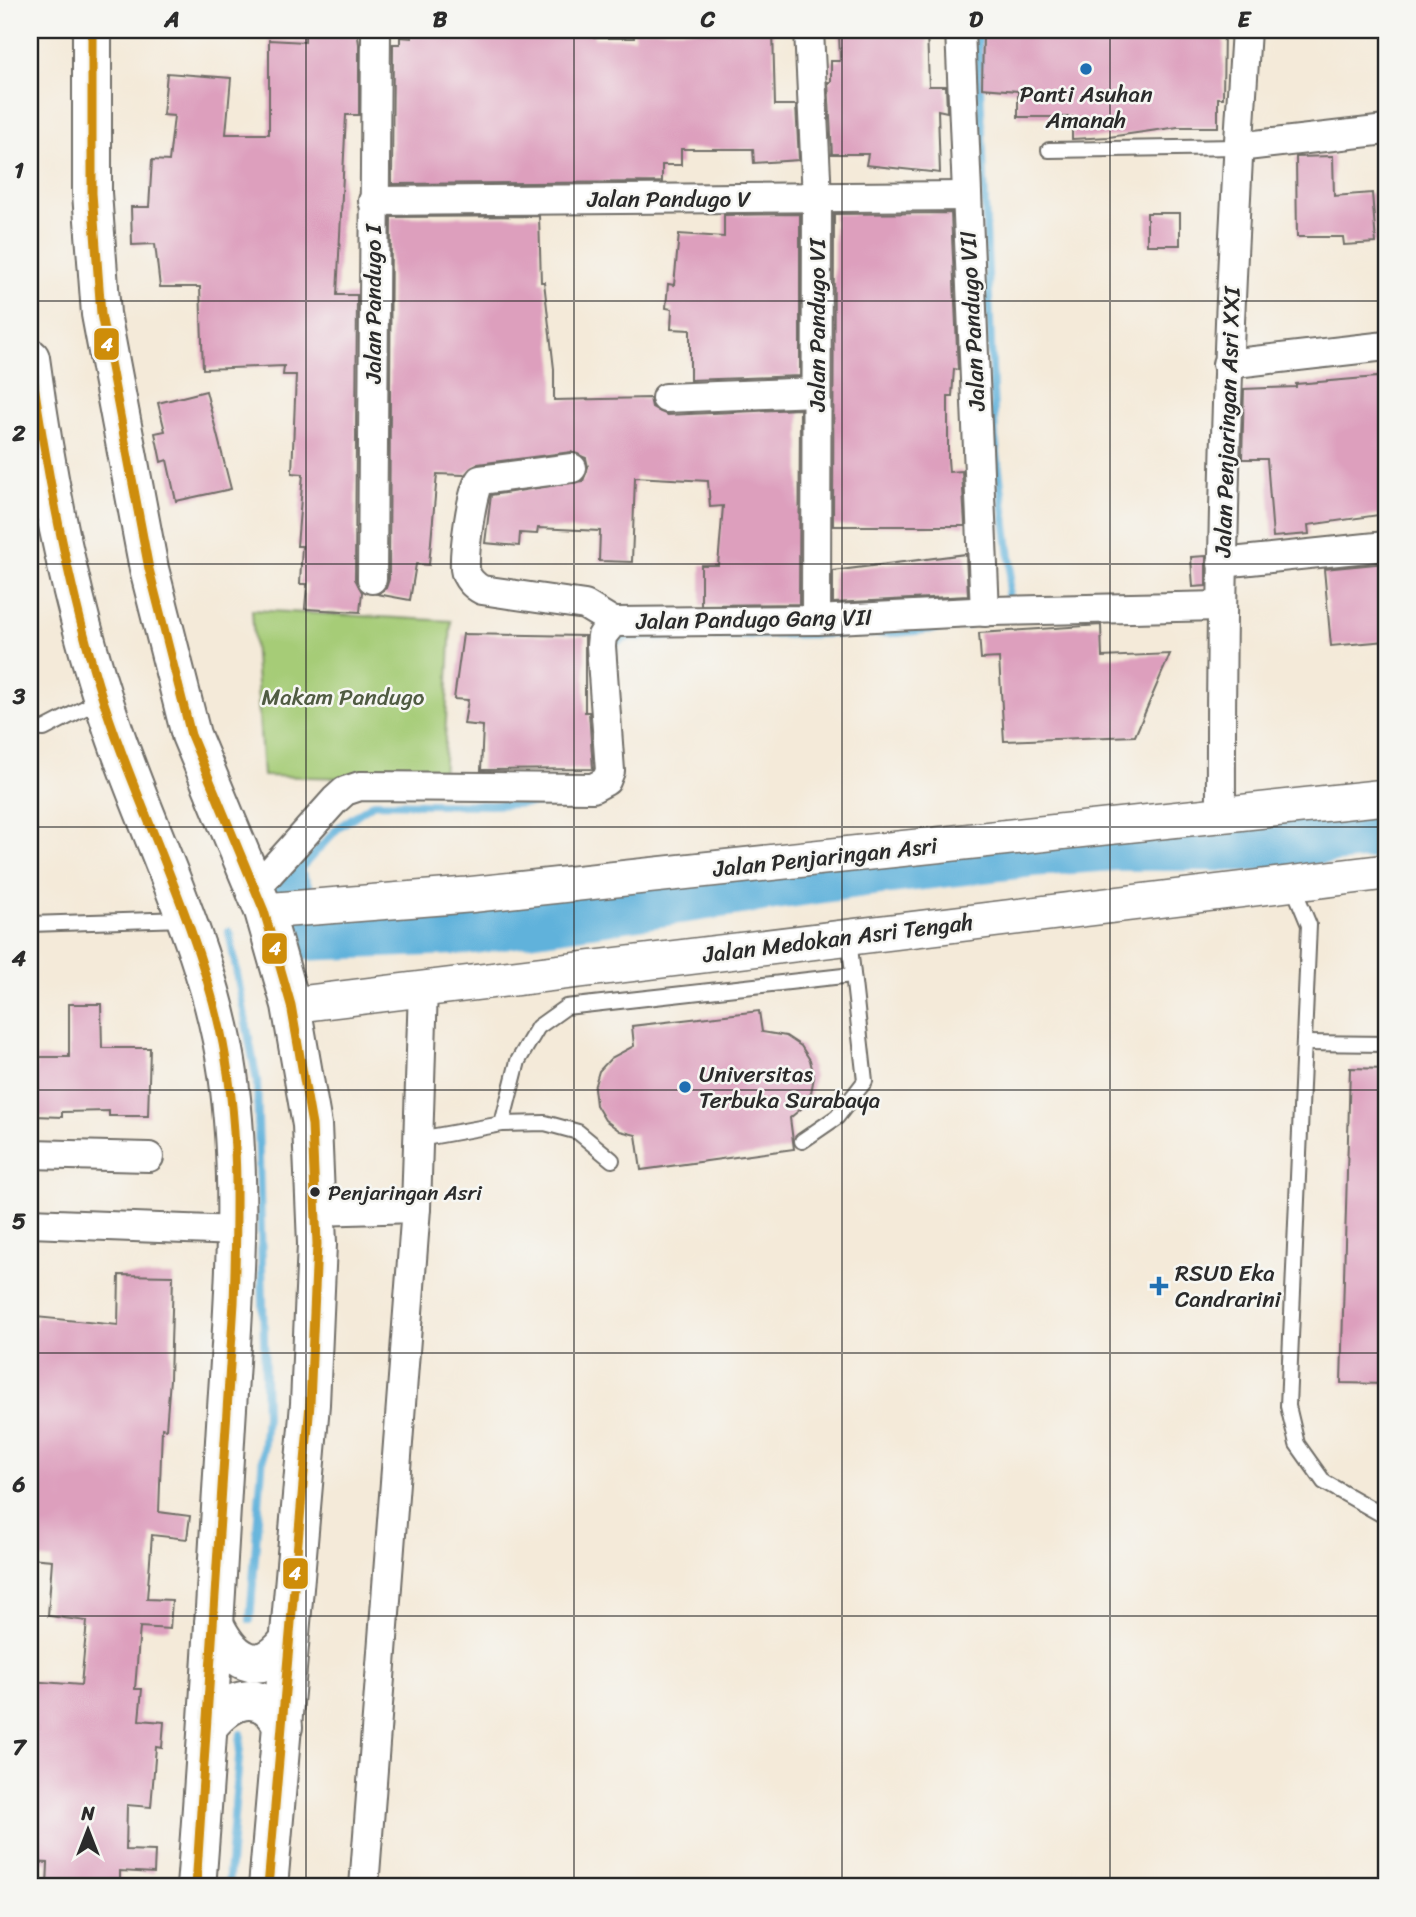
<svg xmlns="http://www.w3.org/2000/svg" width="1416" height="1917" font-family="Sriracha,sans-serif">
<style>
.green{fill:#a6cc77;stroke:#687c51;stroke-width:2}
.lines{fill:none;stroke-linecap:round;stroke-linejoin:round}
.stream{stroke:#60b2db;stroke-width:8}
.river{stroke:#60b2db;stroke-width:49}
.building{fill:#dd9fbd}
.service-casing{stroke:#716e68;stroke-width:18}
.minor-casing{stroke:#716e68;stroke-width:32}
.tertiary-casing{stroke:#716e68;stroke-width:38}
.primary-casing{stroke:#716e68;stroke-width:42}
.service{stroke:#fff;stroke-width:14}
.minor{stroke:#fff;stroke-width:28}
.tertiary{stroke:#fff;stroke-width:35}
.primary{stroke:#fff;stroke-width:38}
.bus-1-casing{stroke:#f6f6f2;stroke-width:14}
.bus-1{stroke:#ce8d09;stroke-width:9}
.grid{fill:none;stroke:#2b2b2b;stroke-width:2;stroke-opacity:0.55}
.poi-dot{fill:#1f6fb2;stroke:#f6f6f2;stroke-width:2.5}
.bus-dot{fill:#2b2b2b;stroke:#f6f6f2;stroke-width:2.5}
.labels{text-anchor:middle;stroke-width:5;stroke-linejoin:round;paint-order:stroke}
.bus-label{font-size:21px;fill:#2b2b2b;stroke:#f6f6f2;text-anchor:start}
.poi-label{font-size:23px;fill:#2b2b2b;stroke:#f6f6f2;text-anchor:start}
.street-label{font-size:23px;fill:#2b2b2b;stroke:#f6f6f2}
.park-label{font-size:23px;fill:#505b42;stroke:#f6f6f2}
.line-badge{stroke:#f6f6f2;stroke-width:2.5}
.badge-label{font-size:19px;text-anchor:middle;font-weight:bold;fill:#fff}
.neatline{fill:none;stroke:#2b2b2b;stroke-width:2.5}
.grid-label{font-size:23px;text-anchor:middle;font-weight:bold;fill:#2b2b2b}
</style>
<rect width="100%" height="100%" fill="#f6f6f2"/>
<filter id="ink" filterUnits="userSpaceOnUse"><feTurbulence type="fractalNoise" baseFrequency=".0143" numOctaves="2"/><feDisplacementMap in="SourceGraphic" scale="14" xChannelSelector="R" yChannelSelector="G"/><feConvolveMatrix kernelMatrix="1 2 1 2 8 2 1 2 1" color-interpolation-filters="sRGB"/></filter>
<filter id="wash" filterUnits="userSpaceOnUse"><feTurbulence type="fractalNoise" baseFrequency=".00686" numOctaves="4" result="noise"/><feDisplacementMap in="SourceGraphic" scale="28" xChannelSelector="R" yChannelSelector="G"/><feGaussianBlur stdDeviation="1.57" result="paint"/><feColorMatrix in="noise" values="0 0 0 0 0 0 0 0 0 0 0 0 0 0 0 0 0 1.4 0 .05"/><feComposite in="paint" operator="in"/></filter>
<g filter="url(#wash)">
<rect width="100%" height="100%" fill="#f4ead9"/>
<polygon class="green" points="252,610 451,621 443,780 263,776"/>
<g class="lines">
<g class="stream">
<polyline points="978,40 995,438 1011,566 1007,606"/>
<polyline points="613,652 615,643 629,637 897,633 968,625"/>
<polyline points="285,885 339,827 374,803 490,805 580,801"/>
<polyline points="229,931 257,1081 266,1415 250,1620"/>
<polyline points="228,1887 241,1734"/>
</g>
<polyline class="river" points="285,885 311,936 470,930 860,873 1037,852 1119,846 1253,847 1386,833"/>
</g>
<g id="blocks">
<g class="building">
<polygon points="305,30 357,30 359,44 359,115 346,115 337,295 357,295 355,579 362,592 360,612 305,609 307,584 300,584 302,546 297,546 303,474 292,473 296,375 283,375 284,366 203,369 200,287 160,287 155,244 132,245 131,207 149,207 152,160 169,161 174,116 163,115 167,73 231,78 226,134 269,134 269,40 305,42"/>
<polygon points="412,30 594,30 594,38 634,38 634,30 773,30 775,105 796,105 799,160 754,163 753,149 681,149 681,165 662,165 662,182 392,184 393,44 400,44 400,37 412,38"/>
<polygon points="839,30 927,30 929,86 946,86 947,112 938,110 940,173 866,165 868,154 832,154 828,82 831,82 831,61 840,61"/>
<polygon points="1018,30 1099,30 1099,37 1142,37 1142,30 1224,30 1223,98 1218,98 1218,127 1178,127 1109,137 1072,139 1072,117 1018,117 1018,91 982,88 983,33 1018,34"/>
<polygon points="1333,156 1334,196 1372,193 1376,243 1344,245 1343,237 1297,237 1296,157"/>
<polygon points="951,213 958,370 954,369 952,396 948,396 948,459 949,472 962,471 965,526 833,526 834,214"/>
<rect x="1147" y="213" width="33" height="32"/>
<polygon points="800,214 800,376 690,380 690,330 671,329 672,309 666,308 668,284 674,285 679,234 724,237 724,215"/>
<polygon points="539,216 541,282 544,282 554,369 554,400 650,398 652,407 667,415 800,409 799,604 701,605 701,565 718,565 723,506 710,507 708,481 635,477 632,562 599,561 600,531 538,528 537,534 520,533 519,546 485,543 491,495 583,481 588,467 586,458 571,452 478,464 464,475 437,474 429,565 416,564 410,600 377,594 386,588 389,579 391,217"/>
<polygon points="1377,377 1386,378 1386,447 1382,447 1386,514 1308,525 1309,534 1273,537 1267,459 1242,459 1244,389 1296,387 1296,384"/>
<polygon points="206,391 231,489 176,501 167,460 161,462 155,433 165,431 158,403"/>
<polygon points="966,554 968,596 833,603 833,571"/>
<polygon points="1206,556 1206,586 1193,587 1191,557"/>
<polygon points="1386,563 1386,641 1331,646 1324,569"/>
<polygon points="1101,625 1102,657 1170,654 1135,736 1004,741 999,658 981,659 979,633"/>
<polygon points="463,634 585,636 585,712 589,712 593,769 481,770 483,726 464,724 468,700 454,699"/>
<polygon points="69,1004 101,1004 102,1048 150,1048 148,1116 109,1116 109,1111 62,1112 62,1117 35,1116 36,1057 69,1057"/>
<polygon points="759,1011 762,1032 786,1036 801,1046 810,1060 814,1077 811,1093 802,1108 790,1118 794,1149 641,1170 636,1135 620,1131 605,1120 596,1105 594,1088 599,1071 611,1058 634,1046 632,1026"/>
<polygon points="1350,1068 1386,1069 1386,1384 1341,1383"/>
<polygon points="119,1275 173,1276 170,1379 166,1429 162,1428 159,1512 190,1516 187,1539 152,1535 147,1599 172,1600 170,1629 140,1627 135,1689 142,1689 139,1720 164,1722 162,1748 156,1747 151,1807 127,1805 126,1850 155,1851 154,1873 120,1871 120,1887 47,1887 48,1863 30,1862 30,1681 81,1685 87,1621 48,1616 52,1560 30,1558 30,1382 36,1317 118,1325"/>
</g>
</g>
</g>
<g filter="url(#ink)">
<use href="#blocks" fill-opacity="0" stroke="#716e68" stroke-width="2"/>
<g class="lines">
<g class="service-casing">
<g id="service">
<polyline points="1049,150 1238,147"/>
<polyline points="30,515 51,506"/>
<polyline points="30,728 44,729 102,699"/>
<polyline points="1292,884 1309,925 1288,1406 1297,1444 1324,1482 1386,1517"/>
<polyline points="30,924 184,919"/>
<polyline points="1304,1043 1386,1044"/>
<polyline points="502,1124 545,1123 578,1132 612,1160"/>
<polyline points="419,1139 502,1124 518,1061 538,1027 566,1007 852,975"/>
<polyline points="802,1141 837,1117 865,1081 849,938"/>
</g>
</g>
<g class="minor-casing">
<g id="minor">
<polyline points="809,30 817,198 816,620"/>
<polyline points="960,30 985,612"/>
<polyline points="1238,147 1386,130"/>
<polyline points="373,201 966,196"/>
<polyline points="1227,364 1386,346"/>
<polyline points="666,398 816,392"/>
<path d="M 572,468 L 480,480 C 471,492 464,552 465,569 C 466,578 474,586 482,590 L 585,605 L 613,622"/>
<polyline points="1222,563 1386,546"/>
<polyline points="372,579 376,30"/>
<path d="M 1221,815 C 1220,553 1228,291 1246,30"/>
<polyline points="256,888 335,800 345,791 360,786 593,788 606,781 610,771 601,646 602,636 613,622 816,620 992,611 1221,606"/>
<polyline points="30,1154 149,1157"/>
<polyline points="315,1211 416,1208"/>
<polyline points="30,1223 237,1231"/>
<polyline points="364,1887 416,1208 423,988"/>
</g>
</g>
<g class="tertiary-casing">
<g id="tertiary">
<polyline points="264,911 467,895 1386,797"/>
<polyline points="291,1005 1386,872"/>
</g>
</g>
<g class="primary-casing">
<g id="primary">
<polyline points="92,30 92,193 101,314 149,569 191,735 264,911 291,1005 312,1125 317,1244 310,1404 268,1887"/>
<path d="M 30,358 C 47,485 72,611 114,732 C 153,845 211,954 228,1074 C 245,1196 232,1319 225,1441 C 216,1590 208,1739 196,1887"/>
<path d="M 214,1624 C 231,1659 258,1681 288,1642"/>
<path d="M 209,1725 C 232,1695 265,1688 283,1727"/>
</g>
</g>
<use href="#service" class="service"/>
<use href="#minor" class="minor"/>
<use href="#tertiary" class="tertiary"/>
<use href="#primary" class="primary"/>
<g class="bus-1-casing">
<g id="bus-1">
<polyline points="92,30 92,193 101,314 149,569 191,735 264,911 291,1005 312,1125 317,1244 310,1404 268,1887"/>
<path d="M 30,358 C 46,468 66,578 98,684 C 134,801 193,910 220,1029 C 240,1119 237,1212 234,1303 L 196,1887"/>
</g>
</g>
<use href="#bus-1" class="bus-1"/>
</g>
</g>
<path class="grid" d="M 306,30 L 306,1887M 574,30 L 574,1887M 842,30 L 842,1887M 1110,30 L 1110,1887M 30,301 L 1386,301M 30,564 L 1386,564M 30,827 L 1386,827M 30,1090 L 1386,1090M 30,1353 L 1386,1353M 30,1616 L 1386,1616"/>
<g class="poi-dot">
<circle cx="1086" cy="69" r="7"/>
<circle cx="685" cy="1087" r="7"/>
<path d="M1155.5 1275.5h7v7h7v7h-7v7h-7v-7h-7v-7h7z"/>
</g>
<circle class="bus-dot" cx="315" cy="1192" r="6"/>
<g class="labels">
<g class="bus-label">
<text x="328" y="1200">Penjaringan Asri</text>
</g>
<g class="poi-label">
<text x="1086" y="102" text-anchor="middle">Panti Asuhan<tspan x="1086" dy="26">Amanah</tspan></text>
<text x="699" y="1082">Universitas<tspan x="699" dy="26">Terbuka Surabaya</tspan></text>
<text x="1175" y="1281">RSUD Eka<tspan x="1175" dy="26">Candrarini</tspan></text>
</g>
<g class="street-label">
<text x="669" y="207">Jalan Pandugo V</text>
<text transform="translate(373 304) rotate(-90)" y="8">Jalan Pandugo I</text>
<text transform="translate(972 321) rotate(-93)" y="8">Jalan Pandugo VII</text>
<text transform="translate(817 325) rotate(-90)" y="8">Jalan Pandugo VI</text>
<text transform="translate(1227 422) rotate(-88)" y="8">Jalan Penjaringan Asri XXI</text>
<text transform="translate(754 619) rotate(-1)" y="8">Jalan Pandugo Gang VII</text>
<text transform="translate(825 857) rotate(-6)" y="8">Jalan Penjaringan Asri</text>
<text transform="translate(838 938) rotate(-7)" y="8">Jalan Medokan Asri Tengah</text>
</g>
<g class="park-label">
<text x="343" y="705">Makam Pandugo</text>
</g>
</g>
<g class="line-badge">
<rect x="93" y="327" width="27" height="34" rx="7" fill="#ce8d09"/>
<rect x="261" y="932" width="27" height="33" rx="7" fill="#ce8d09"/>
<rect x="282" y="1557" width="27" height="33" rx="7" fill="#ce8d09"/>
</g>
<g class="badge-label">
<text x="107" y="351">4</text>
<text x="275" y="955">4</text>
<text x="295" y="1580">4</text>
</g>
<rect width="1416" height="1917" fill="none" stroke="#f6f6f2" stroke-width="77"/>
<g transform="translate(88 1830)" stroke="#f6f6f2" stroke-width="5" paint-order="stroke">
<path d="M0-5L12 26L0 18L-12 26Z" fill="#2b2b2b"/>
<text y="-10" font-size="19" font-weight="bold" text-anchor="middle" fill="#2b2b2b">N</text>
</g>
<rect x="38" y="38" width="1340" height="1840" class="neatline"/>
<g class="grid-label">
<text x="172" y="27">A</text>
<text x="440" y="27">B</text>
<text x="708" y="27">C</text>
<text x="976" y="27">D</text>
<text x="1244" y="27">E</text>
<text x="19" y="178">1</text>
<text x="19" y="441">2</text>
<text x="19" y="704">3</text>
<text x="19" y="966">4</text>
<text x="19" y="1229">5</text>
<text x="19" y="1492">6</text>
<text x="19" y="1755">7</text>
</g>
</svg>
